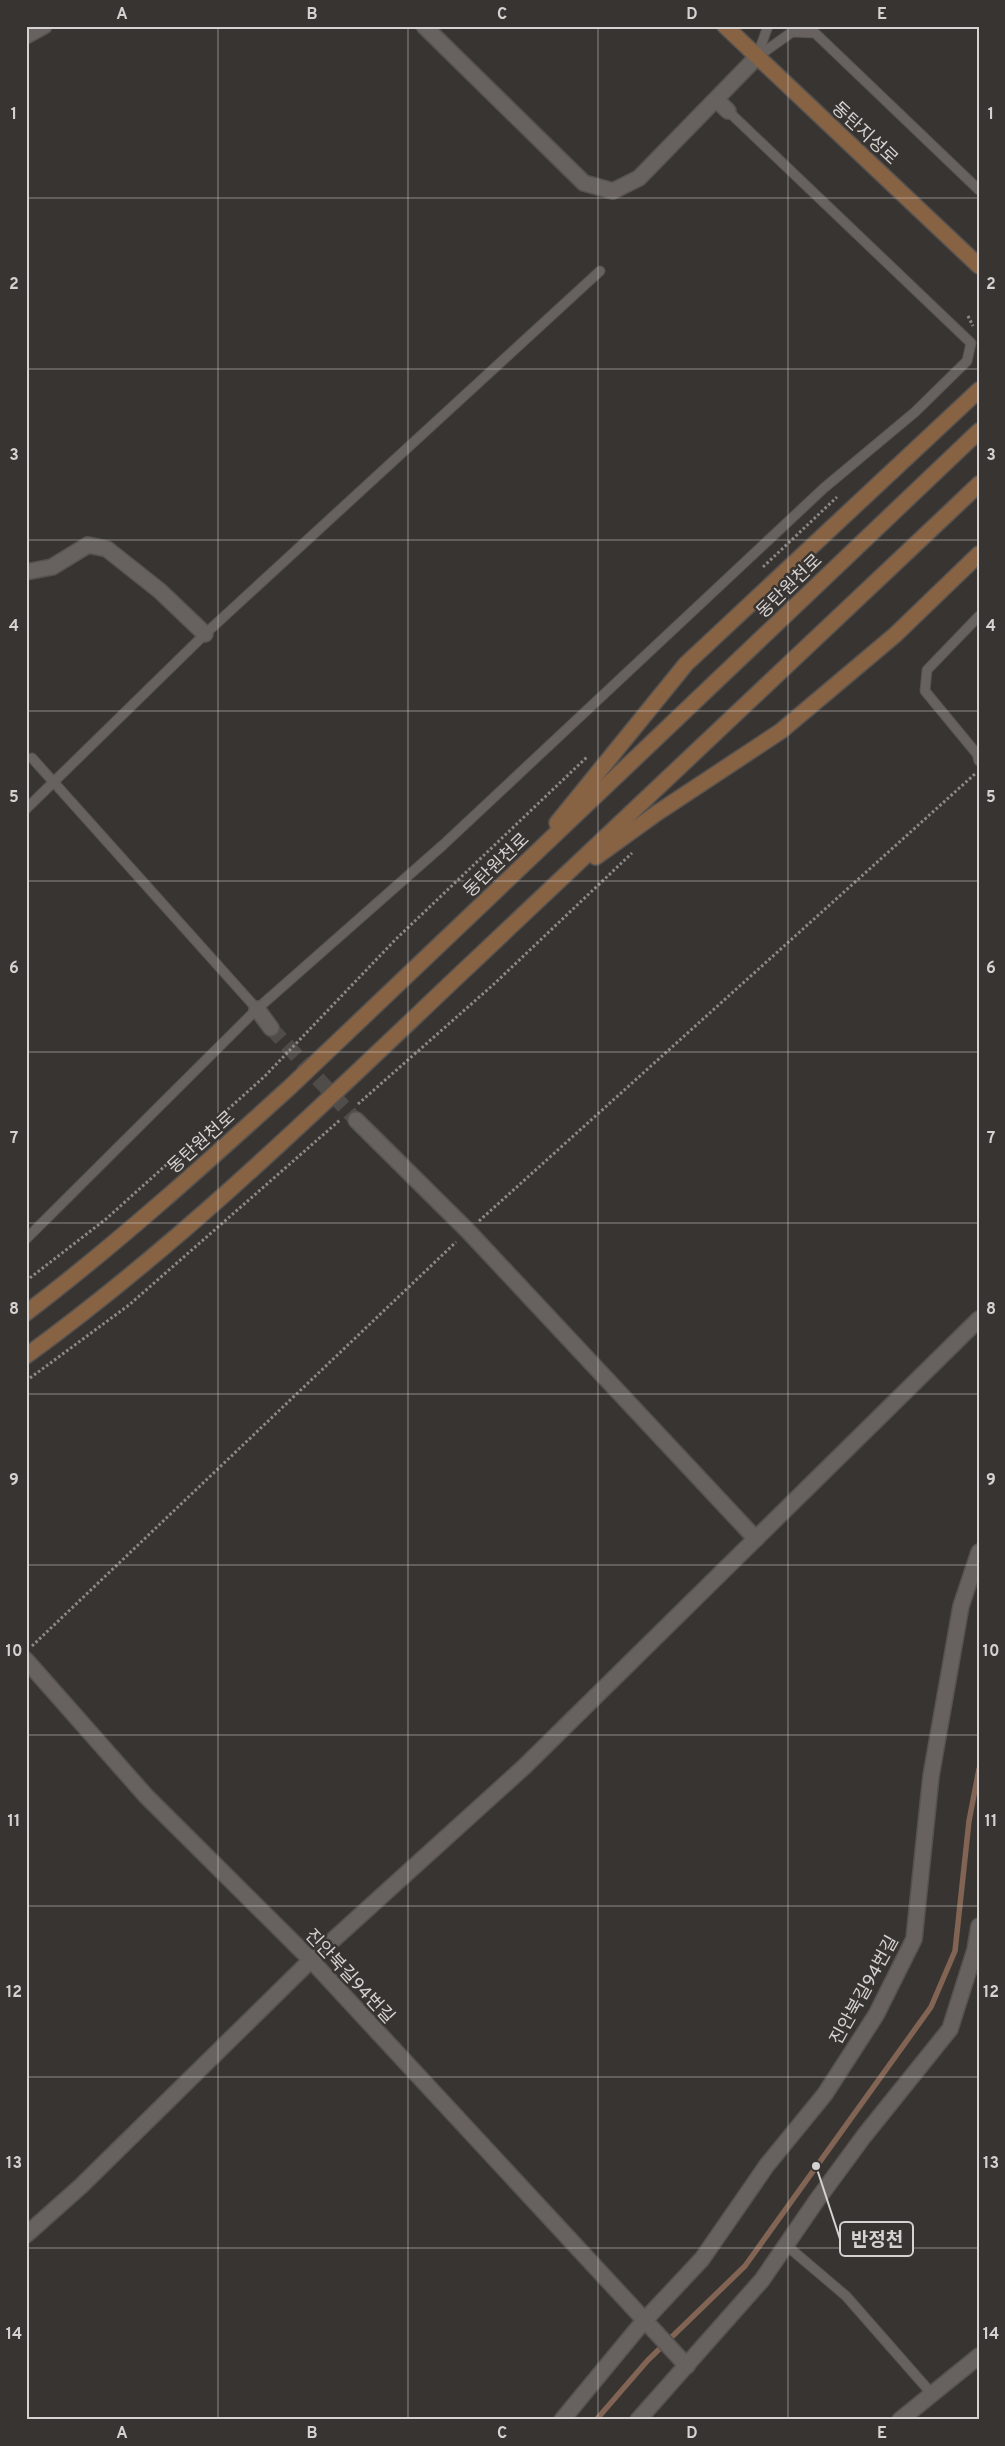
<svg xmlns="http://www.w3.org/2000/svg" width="1005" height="2446" font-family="Overpass,'Noto Sans KR',sans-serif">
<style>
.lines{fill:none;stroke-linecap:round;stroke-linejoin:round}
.stream{stroke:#816453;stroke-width:5.5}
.minor-tunnel{stroke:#504c49;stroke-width:15;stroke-dasharray:15 8;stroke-linecap:butt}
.service-casing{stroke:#565250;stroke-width:11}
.minor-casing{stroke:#565250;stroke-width:18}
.tertiary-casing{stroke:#565250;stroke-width:18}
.secondary-casing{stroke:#565250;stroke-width:18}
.path{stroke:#8c8987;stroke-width:3;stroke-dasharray:2.5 2.5;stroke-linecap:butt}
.service{stroke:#67625f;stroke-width:9}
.minor{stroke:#67625f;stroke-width:15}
.tertiary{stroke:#67625f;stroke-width:15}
.secondary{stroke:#876344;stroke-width:15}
.grid{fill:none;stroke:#d5d2d1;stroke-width:1;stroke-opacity:0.55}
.labels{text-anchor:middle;stroke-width:5;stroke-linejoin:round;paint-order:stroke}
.street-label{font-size:18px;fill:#d5d2d1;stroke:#383431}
.leader{fill:none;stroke:#d5d2d1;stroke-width:2}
.callout-dot{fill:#d5d2d1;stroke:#383431;stroke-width:2}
.callout{fill:#383431;stroke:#d5d2d1;stroke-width:2}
.callout-label{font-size:19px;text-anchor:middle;font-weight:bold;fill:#d5d2d1}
.neatline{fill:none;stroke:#d5d2d1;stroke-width:2}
.grid-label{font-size:16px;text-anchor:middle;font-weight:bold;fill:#d5d2d1}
</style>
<rect width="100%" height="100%" fill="#383431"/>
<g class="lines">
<polyline class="stream" points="596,2420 648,2360 745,2266 931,2007 955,1951 969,1821 979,1769"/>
<polyline class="minor-tunnel" points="271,1028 356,1120"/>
<g class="service-casing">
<g id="service">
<polyline points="757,57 792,32 815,33 979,190"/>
<polyline points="757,57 768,26"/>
<polyline points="979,616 927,670 925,691 977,754 979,761"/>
<polyline points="32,758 257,1009"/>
<polyline points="26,809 205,634 600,271"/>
<polyline points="26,1239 257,1009 443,845 824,488 915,412 967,361 971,343 728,111"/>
<polyline points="786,2245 846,2296 932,2394"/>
</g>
</g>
<g class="minor-casing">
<g id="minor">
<polyline points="424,26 584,183 613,191 639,178 757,57"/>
<polyline points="717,100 728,111"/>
<polyline points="26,572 52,567 88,545 107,549 160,591 205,634"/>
<polyline points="257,1009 271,1028"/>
<polyline points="356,1120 468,1231 756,1539"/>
<polyline points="26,1660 146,1796 311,1960 687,2366"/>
<polyline points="26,2235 81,2186 311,1960 524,1767 979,1319"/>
<polyline points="562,2420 643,2322 702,2259 767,2165 825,2094 876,2015 914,1939 931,1776 961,1606 979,1552"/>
<polyline points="638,2420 762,2280 817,2200 864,2136 950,2029 975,1950 979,1926"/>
<polyline points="900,2420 979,2356"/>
</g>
</g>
<g class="tertiary-casing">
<polyline id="tertiary" points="26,36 44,26"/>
</g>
<g class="secondary-casing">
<g id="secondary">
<polyline points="725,26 979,266"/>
<polyline points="557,823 686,664 979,390"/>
<polyline points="596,857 657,813 781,731 895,635 979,554"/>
<path d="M 26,1313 C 118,1243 204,1165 290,1087 L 979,431"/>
<path d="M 26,1356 C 180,1244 317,1110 455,979 C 630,815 805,650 979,484"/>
</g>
</g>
<g class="path">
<polyline points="968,316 973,326"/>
<polyline points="763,567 837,497"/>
<polyline points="358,1104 494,984 632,853"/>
<polyline points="479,1221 976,773"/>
<polyline points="26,1281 106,1219 265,1076 396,939 588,756"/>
<polyline points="26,1381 129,1305 340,1120"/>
<polyline points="32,1646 456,1242"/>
</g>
<use href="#service" class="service"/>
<use href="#minor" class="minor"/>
<use href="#tertiary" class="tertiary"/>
<use href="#secondary" class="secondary"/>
</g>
<path class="grid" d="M 218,26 L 218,2420M 408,26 L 408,2420M 598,26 L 598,2420M 788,26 L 788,2420M 26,198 L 979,198M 26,369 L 979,369M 26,540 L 979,540M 26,711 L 979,711M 26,881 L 979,881M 26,1052 L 979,1052M 26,1223 L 979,1223M 26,1394 L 979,1394M 26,1565 L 979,1565M 26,1735 L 979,1735M 26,1906 L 979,1906M 26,2077 L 979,2077M 26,2248 L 979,2248"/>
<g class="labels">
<g class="street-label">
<text transform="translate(865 133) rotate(43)" y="6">동탄지성로</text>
<text transform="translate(789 586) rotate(-44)" y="6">동탄원천로</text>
<text transform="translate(496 865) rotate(-44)" y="6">동탄원천로</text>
<text transform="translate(201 1142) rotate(-42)" y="6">동탄원천로</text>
<text transform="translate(350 1976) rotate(47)" y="6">진안북길94번길</text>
<text transform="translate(864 1990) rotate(-61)" y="6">진안북길94번길</text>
</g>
</g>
<path class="leader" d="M816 2166L840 2239"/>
<circle class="callout-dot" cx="816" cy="2166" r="5"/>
<rect class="callout" x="840" y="2222" width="73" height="34" rx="5"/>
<g class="callout-label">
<text x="877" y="2246">반정천</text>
</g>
<rect width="1005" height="2446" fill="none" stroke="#383431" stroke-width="55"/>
<rect x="28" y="28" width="950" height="2390" class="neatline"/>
<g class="grid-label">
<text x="122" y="19">A</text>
<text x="312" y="19">B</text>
<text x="502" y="19">C</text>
<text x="692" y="19">D</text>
<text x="882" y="19">E</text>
<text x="14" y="119">1</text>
<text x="991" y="119">1</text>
<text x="14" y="289">2</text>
<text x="991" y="289">2</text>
<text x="14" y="460">3</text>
<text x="991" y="460">3</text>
<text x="14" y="631">4</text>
<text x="991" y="631">4</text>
<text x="14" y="802">5</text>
<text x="991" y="802">5</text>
<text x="14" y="973">6</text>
<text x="991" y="973">6</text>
<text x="14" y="1143">7</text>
<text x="991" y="1143">7</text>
<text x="14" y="1314">8</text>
<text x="991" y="1314">8</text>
<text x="14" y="1485">9</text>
<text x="991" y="1485">9</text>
<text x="14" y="1656">10</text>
<text x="991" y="1656">10</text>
<text x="14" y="1826">11</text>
<text x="991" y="1826">11</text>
<text x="14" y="1997">12</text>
<text x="991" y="1997">12</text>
<text x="14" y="2168">13</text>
<text x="991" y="2168">13</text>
<text x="14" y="2339">14</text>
<text x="991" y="2339">14</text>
<text x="122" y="2438">A</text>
<text x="312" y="2438">B</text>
<text x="502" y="2438">C</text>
<text x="692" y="2438">D</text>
<text x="882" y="2438">E</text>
</g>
</svg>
